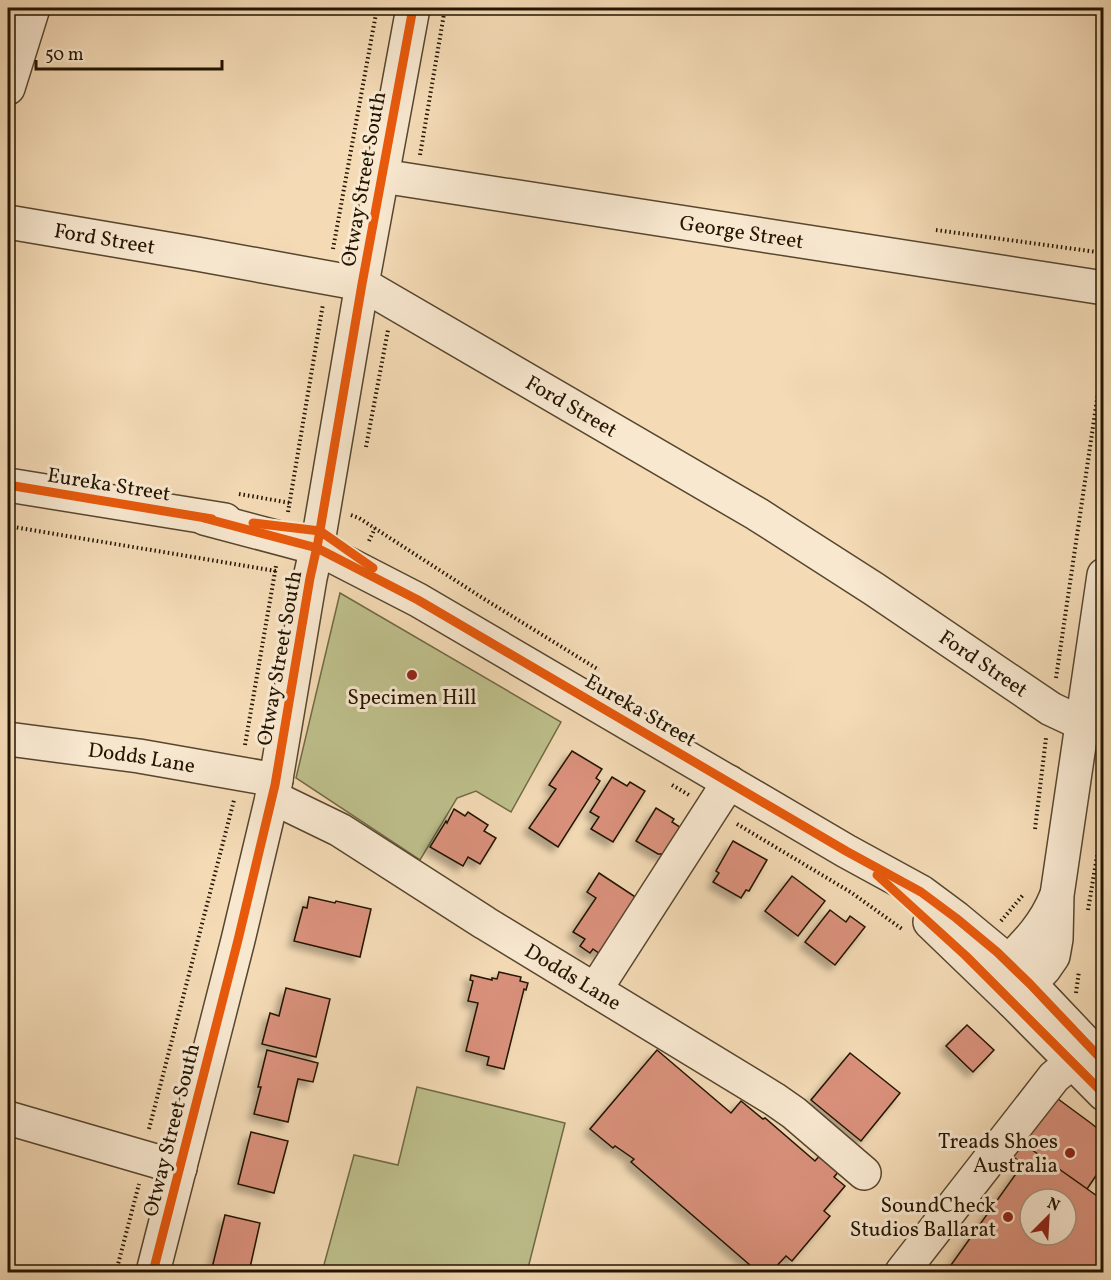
<svg xmlns="http://www.w3.org/2000/svg" width="1111" height="1280" font-family="Vollkorn,serif">
<style>
.green{fill:#bec08c;stroke:#706a46;stroke-width:1.5}
.building{fill:#da917b;stroke:#231401;stroke-width:1.5;fill-rule:evenodd;filter:url(#shadow)}
.lines{fill:none;stroke-linecap:round;stroke-linejoin:round}
.minor-casing{stroke:#57462e;stroke-width:36}
.path{stroke:#231401;stroke-width:4;stroke-dasharray:1.5 3;stroke-linecap:butt}
.minor{stroke:#f8e8d0;stroke-width:33}
.cycleway-casing{stroke:#f8e8d0;stroke-width:13}
.cycleway{stroke:#e8590c;stroke-width:9}
.poi-dot{fill:#8f2418;stroke:#f8e8d0;stroke-width:2}
.labels{text-anchor:middle;stroke-width:6;stroke-linejoin:round;paint-order:stroke}
.street-label{font-size:21px;fill:#231401;stroke:#f8e8d0}
.poi-label{font-size:21px;fill:#231401;stroke:#f8e8d0;text-anchor:end}
</style>
<defs>
<filter id="shadow"><feDropShadow dx="-5.5" dy="5.5" stdDeviation="3" flood-color="#0004"/></filter>
</defs>
<rect width="100%" height="100%" fill="#f4dbb6"/>
<filter id="stains"><feTurbulence type="fractalNoise" baseFrequency=".00333" numOctaves="4"/><feColorMatrix values="0 0 0 0 .2 0 0 0 0 .09 0 0 0 0 .02 0 0 0 .5 -.17"/></filter>
<radialGradient id="worn" r=".72"><stop offset=".6" stop-color="#630" stop-opacity="0"/><stop offset="1" stop-color="#630" stop-opacity=".3"/></radialGradient>
<g class="green">
<polygon points="340,593 561,722 511,812 476,791 457,798 420,860 296,778"/>
<polygon points="417,1087 565,1123 527,1272 322,1272 354,1155 398,1165"/>
</g>
<g class="building">
<polygon points="572,751 602,769 596,778 600,781 558,847 529,828 556,789 549,785"/>
<polygon points="612,777 627,786 630,782 645,791 613,842 591,829 599,817 590,812"/>
<polygon points="656,808 674,819 672,822 689,833 673,860 662,854 658,854 636,841"/>
<polygon points="454,809 465,816 468,812 488,825 484,831 496,838 480,864 468,857 463,866 430,847 446,821 447,823"/>
<polygon points="733,841 767,860 749,891 746,890 741,898 713,882 719,873 716,871"/>
<polygon points="599,873 640,900 603,956 593,949 590,953 580,946 585,939 573,932 596,898 587,892"/>
<polygon points="792,876 825,901 798,936 765,911"/>
<polygon points="309,897 335,903 336,901 371,909 360,957 294,941 303,907 307,908"/>
<polygon points="830,910 846,922 850,916 865,927 835,965 805,942"/>
<polygon points="499,972 521,977 520,981 528,983 526,990 524,989 504,1069 487,1065 489,1057 466,1051 478,1003 468,1001 473,981 470,980 471,975 492,980 492,978 497,979"/>
<polygon points="286,988 330,999 316,1057 262,1044 270,1013 279,1016"/>
<polygon points="967,1025 994,1050 973,1072 946,1046"/>
<polygon points="267,1050 318,1063 313,1082 298,1079 288,1122 254,1114 261,1087 258,1087"/>
<polygon points="657,1050 731,1113 741,1101 763,1119 765,1118 815,1161 822,1153 841,1169 834,1177 845,1186 824,1211 830,1216 792,1261 786,1256 771,1272 758,1272 631,1162 634,1159 615,1146 613,1148 590,1129"/>
<polygon points="850,1053 900,1093 861,1141 811,1100"/>
<polygon points="1054,1096 1092,1124 1104,1134 1104,1164 1087,1189 1020,1142"/>
<polygon points="251,1132 288,1141 274,1193 238,1184"/>
<path d="M 1018,1140 L 1100,1198 L 1104,1192 L 1104,1272 L 962,1272 L 951,1265 L 1023,1164 L 1008,1153 ZM 1030,1199 L 1066,1199 L 1066,1235 L 1030,1235 Z"/>
<polygon points="225,1215 260,1223 249,1272 232,1272 212,1268"/>
</g>
<g class="lines">
<g class="minor-casing">
<g id="minor">
<polyline points="8,88 33,8"/>
<path id="s1" d="M 382,176 L 1104,288"/>
<path id="s2" d="M 8,222 L 197,254 L 362,284 L 757,514 L 874,589 L 1051,709 L 1081,723"/>
<polyline points="8,485 225,520"/>
<polyline points="204,518 317,548 418,600 846,851 921,892 956,918 997,952 1030,984 1104,1062"/>
<path id="s3" d="M 8,739 L 139,756 L 276,780"/>
<path id="s4" d="M 272,797 L 340,830 L 485,923 L 774,1099 L 794,1113 L 864,1173"/>
<polyline points="930,922 1013,1002 1104,1094"/>
<path d="M 1010,983 L 1008,962 C 1029,941 1045,924 1056,897"/>
<polyline points="595,990 729,782"/>
<polyline points="1013,1002 1044,969 1053,956 1056,939 1057,895 1104,575"/>
<polyline points="8,1118 180,1168"/>
<polyline points="153,1272 238,940 275,785 310,578 318,542 362,284 413,8"/>
<polyline points="902,1272 1054,1077 1072,1062"/>
</g>
</g>
<g class="path">
<polyline points="420,155 445,8"/>
<polyline points="936,230 1104,253"/>
<polyline points="333,249 377,8"/>
<polyline points="366,447 388,330"/>
<polyline points="239,494 291,503"/>
<polyline points="288,512 323,304"/>
<polyline points="351,515 359,518 481,597 599,670"/>
<polyline points="8,526 276,571"/>
<polyline points="369,541 375,528"/>
<polyline points="1056,678 1104,352"/>
<polyline points="245,745 276,566"/>
<polyline points="672,785 689,795"/>
<polyline points="737,824 852,893 902,929"/>
<polyline points="1035,829 1046,738"/>
<polyline points="1088,910 1104,814"/>
<polyline points="1001,921 1023,895"/>
<polyline points="1076,993 1079,971"/>
<polyline points="149,1129 234,800"/>
<polyline points="116,1272 139,1184"/>
</g>
<use href="#minor" class="minor"/>
<g class="cycleway-casing">
<g id="cycleway">
<polyline points="8,485 212,519"/>
<polyline points="204,518 317,548 418,600 846,851 921,892 956,918 997,952 1030,984 1104,1062"/>
<polyline points="253,523 320,531 373,568"/>
<polyline points="877,875 966,956 1104,1094"/>
<polyline points="153,1272 238,940 275,785 310,578 318,542 362,284 413,8"/>
</g>
</g>
<use href="#cycleway" class="cycleway"/>
</g>
<g class="poi-dot">
<circle cx="412" cy="675" r="6"/>
<circle cx="1070" cy="1153" r="6"/>
<circle cx="1008" cy="1217" r="6"/>
</g>
<g class="labels">
<g class="street-label">
<text transform="translate(363 179) rotate(-80)" y="7">Otway Street South</text>
<text dy="7" stroke="none"><textPath href="#s1" startOffset="364">George Street</textPath></text>
<text dy="7" stroke="none"><textPath href="#s2" startOffset="98">Ford Street</textPath></text>
<text dy="7" stroke="none"><textPath href="#s2" startOffset="602">Ford Street</textPath></text>
<text transform="translate(109 484) rotate(9)" y="7">Eureka Street</text>
<text transform="translate(279 658) rotate(-80)" y="7">Otway Street South</text>
<text dy="7" stroke="none"><textPath href="#s2" startOffset="1088">Ford Street</textPath></text>
<text transform="translate(641 710) rotate(30)" y="7">Eureka Street</text>
<text dy="7" stroke="none"><textPath href="#s3" startOffset="135">Dodds Lane</textPath></text>
<text dy="7" stroke="none"><textPath href="#s4" startOffset="351">Dodds Lane</textPath></text>
<text transform="translate(171 1130) rotate(-76)" y="7">Otway Street South</text>
</g>
<g class="poi-label">
<text x="412" y="704" text-anchor="middle">Specimen Hill</text>
<text x="1058" y="1148">Treads Shoes<tspan x="1058" dy="24">Australia</tspan></text>
<text x="996" y="1212">SoundCheck<tspan x="996" dy="24">Studios Ballarat</tspan></text>
</g>
</g>
<rect width="1111" height="1280" fill="none" stroke="#f4dbb6" stroke-width="30"/>
<rect x="9" y="9" width="1093" height="1262" fill="none" stroke="#231401" stroke-width="3"/>
<rect x="15" y="15" width="1081" height="1250" fill="none" stroke="#231401" stroke-width="1.5"/>
<g transform="translate(1048 1217) rotate(24)"><circle r="28" fill="#f8e8d0" stroke="#a3937d" stroke-width="1.5"/>
<path d="M0-4.5L10 22L0 15L-10 22Z" fill="#8f2418"/>
<text y="-9" font-size="16" font-weight="bold" text-anchor="middle" fill="#231401">N</text>
</g>
<path d="M36 60v9h186v-9" fill="none" stroke="#231401" stroke-width="3"/>
<text x="45" y="60" font-size="18" fill="#231401" stroke="#f8e8d0" stroke-width="4.5" paint-order="stroke">50 m</text>
<rect width="100%" height="100%" filter="url(#stains)"/>
<rect width="100%" height="100%" fill="url(#worn)"/>
</svg>
